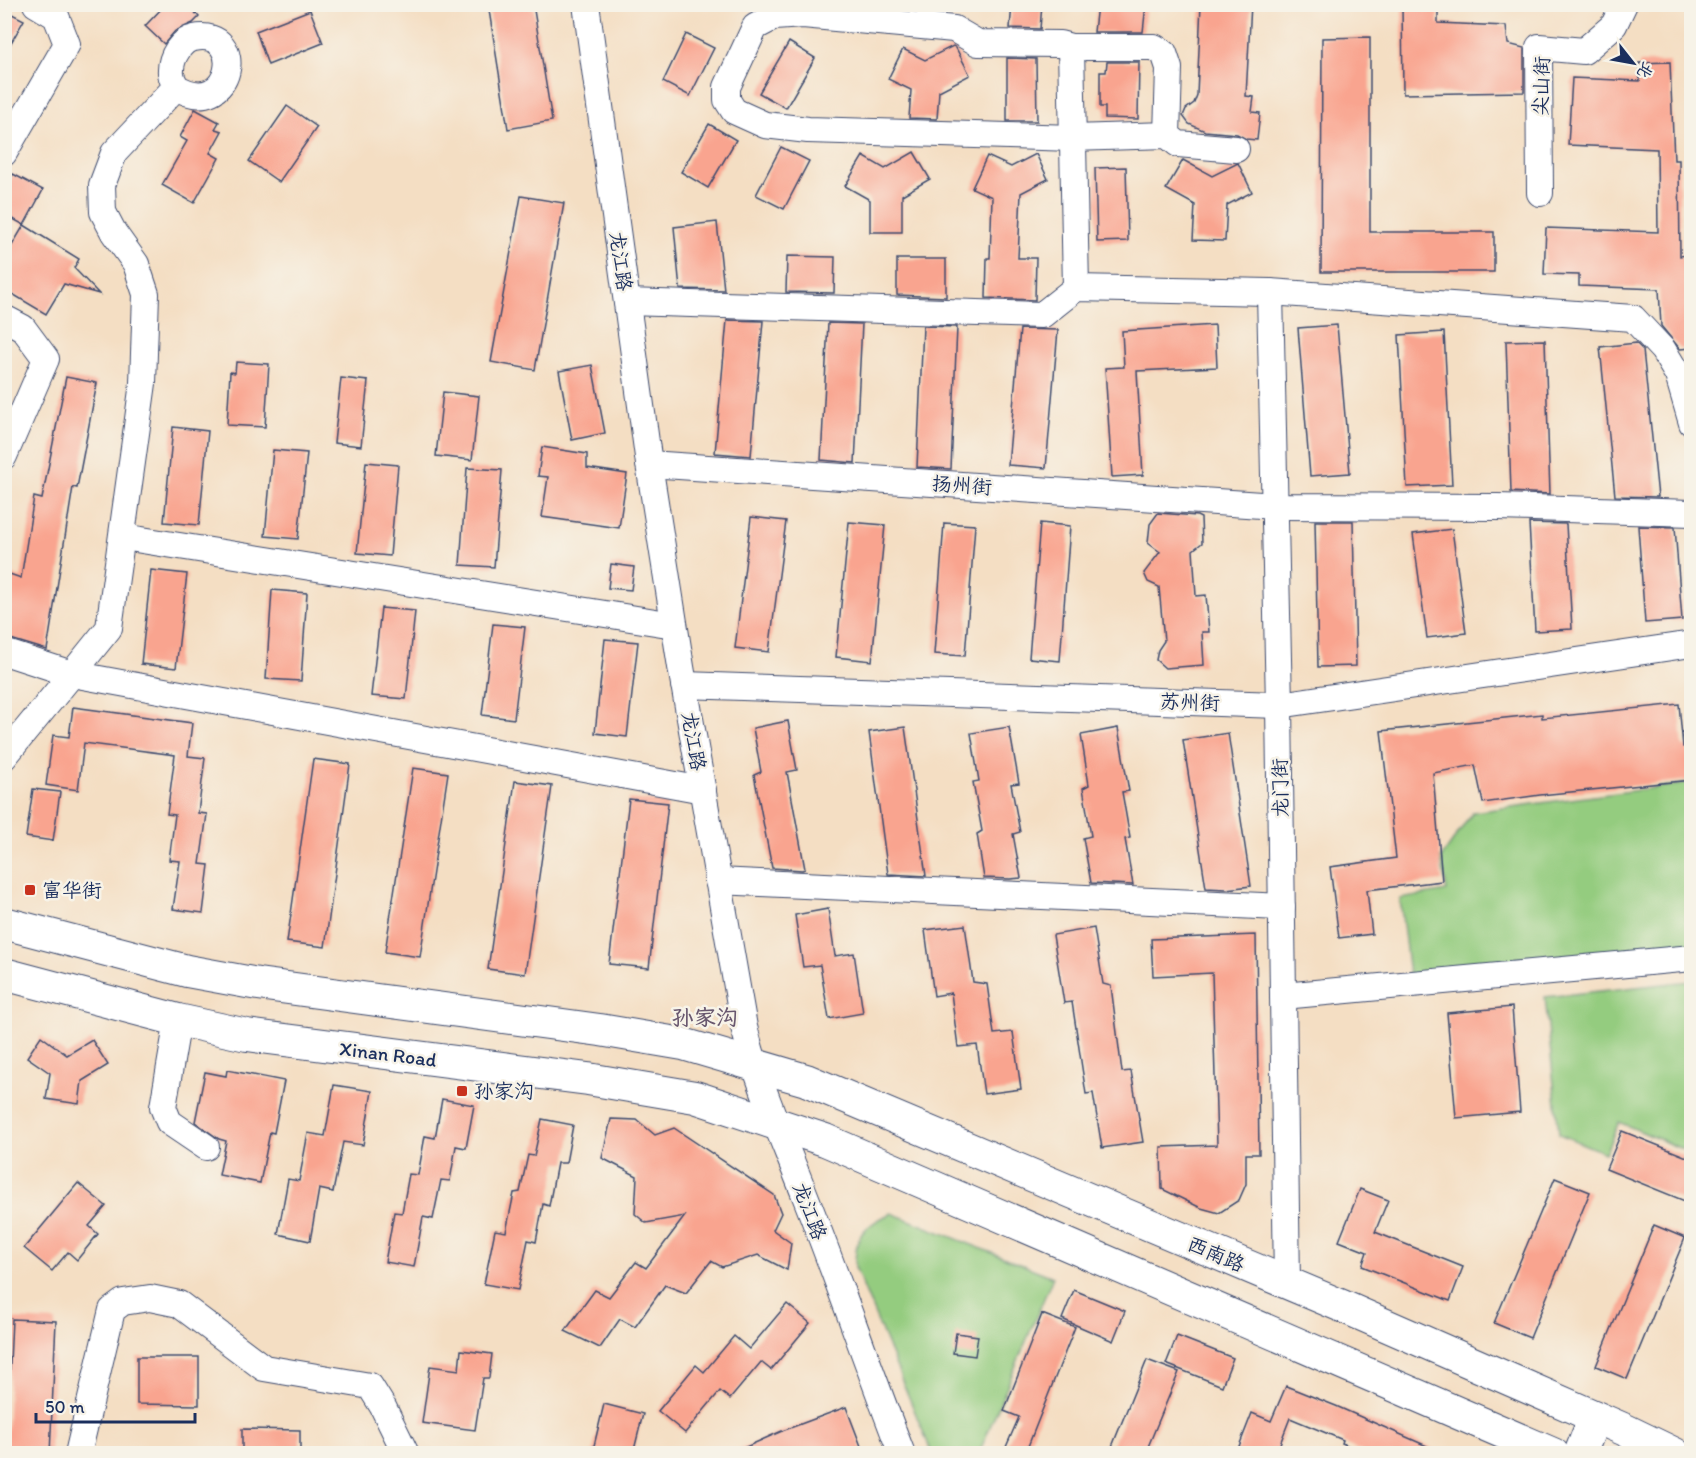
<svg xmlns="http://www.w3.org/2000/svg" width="1696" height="1458" font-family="Itim,'LXGW WenKai TC',sans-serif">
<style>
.green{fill:#94cc7f;stroke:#587e6e;stroke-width:1.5}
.building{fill:#f9a48f}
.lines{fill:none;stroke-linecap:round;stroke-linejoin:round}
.minor-casing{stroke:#3c496d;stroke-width:28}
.major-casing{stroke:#3c496d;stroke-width:34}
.minor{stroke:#fff;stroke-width:26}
.major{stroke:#fff;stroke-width:32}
.poi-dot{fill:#c8321e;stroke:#f7f3e8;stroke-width:2}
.labels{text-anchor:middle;stroke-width:5;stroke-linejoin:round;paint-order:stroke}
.street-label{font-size:20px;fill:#1b2f5e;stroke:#f7f3e8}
.poi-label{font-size:20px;fill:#1b2f5e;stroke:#f7f3e8;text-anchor:start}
.quarter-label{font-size:22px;font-weight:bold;fill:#69586f;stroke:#f7f3e8}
</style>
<rect width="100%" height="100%" fill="#f7f3e8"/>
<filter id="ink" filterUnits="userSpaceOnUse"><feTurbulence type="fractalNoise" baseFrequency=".0167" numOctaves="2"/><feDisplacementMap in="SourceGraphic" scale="12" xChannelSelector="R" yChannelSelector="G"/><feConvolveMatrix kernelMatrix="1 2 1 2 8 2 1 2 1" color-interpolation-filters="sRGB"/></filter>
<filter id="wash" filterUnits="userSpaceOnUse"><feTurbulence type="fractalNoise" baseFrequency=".008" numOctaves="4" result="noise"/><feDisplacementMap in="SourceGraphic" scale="24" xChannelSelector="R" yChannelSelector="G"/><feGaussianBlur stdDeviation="1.35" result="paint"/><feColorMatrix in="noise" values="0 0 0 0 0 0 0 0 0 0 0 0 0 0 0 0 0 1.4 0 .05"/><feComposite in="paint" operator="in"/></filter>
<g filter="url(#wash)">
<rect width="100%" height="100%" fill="#f4dec3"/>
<g class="green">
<polygon points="1691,783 1691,951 1410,983 1400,899 1447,891 1441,858 1473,812"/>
<polygon points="1691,981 1691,1153 1619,1122 1605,1153 1559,1134 1545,997"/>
<path d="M 891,1213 L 1053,1277 L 979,1453 L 932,1453 L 855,1267 C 855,1234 862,1228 891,1213 Z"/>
</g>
<g id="blocks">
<g class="building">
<polygon points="166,4 187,4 199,17 193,23 175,31 164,44 145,26"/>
<polygon points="488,4 533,4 552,121 508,129"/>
<polygon points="1012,4 1042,4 1040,29 1010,28"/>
<polygon points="1097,4 1146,4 1143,32 1094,32"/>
<polygon points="1201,4 1251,4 1246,96 1254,97 1252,112 1260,113 1257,140 1246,139 1237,134 1205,131 1189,124 1183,116 1186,109 1194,103 1197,95"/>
<polygon points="1402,4 1438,4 1438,23 1506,26 1508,44 1524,48 1524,92 1403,94"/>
<polygon points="4,10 24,20 4,55"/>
<polygon points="310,10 323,43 268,65 256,31"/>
<polygon points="686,34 714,48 690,96 663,82"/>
<polygon points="1370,37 1370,232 1494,232 1494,272 1321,272 1322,38"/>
<polygon points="789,42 815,58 786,108 759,93"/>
<polygon points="953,46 956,48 970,75 939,91 937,119 909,118 911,90 888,79 903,49 925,60"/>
<polygon points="1007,58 1036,59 1037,121 1007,121"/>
<polygon points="1107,62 1139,62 1138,119 1105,118 1105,107 1100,107 1100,72 1106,72"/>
<polygon points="1670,62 1674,160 1679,160 1680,256 1687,255 1692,328 1692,348 1680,349 1661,326 1659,289 1579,286 1579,275 1544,274 1546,228 1658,232 1657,149 1568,145 1572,78 1640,81 1639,63"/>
<polygon points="287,106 317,127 279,182 249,161"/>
<polygon points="195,109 219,122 215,129 222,131 210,153 219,158 194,203 162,185 187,141 180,137"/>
<polygon points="709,124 736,140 708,188 681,172"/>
<polygon points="781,147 809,161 784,209 756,195"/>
<polygon points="914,152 930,179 902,195 902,232 870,232 870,200 845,186 863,156 885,169"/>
<polygon points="1036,154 1048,179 1021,193 1018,258 1036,258 1035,300 986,298 987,258 990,258 992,197 972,188 987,156 1011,167"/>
<polygon points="1183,160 1212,176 1238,163 1252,192 1227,205 1225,241 1193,240 1195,205 1166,189"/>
<polygon points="1126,167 1128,241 1097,242 1095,168"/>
<polygon points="13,174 43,190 24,225 4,214 4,190"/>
<polygon points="521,196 564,203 535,370 491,362"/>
<polygon points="717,222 724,290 680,289 674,227"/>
<polygon points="24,225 79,259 74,268 99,294 64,284 46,314 4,289 4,259"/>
<polygon points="787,256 835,257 834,293 786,292"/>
<polygon points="897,259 946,259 946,297 897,295"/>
<polygon points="727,320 763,321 751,456 715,453"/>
<polygon points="828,323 862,324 855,463 821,460"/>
<polygon points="1215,325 1217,367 1137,371 1143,475 1112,477 1105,368 1124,367 1122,331"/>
<polygon points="1337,325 1350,473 1310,476 1298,328"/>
<polygon points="923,326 957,327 951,469 917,467"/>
<polygon points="1020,329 1058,330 1046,468 1008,465"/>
<polygon points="1444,332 1452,485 1407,487 1399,335"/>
<polygon points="1545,340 1550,494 1511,492 1506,341"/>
<polygon points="1636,343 1643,350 1658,497 1615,496 1600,347"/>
<polygon points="236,362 269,364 265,427 227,425 230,372 235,373"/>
<polygon points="592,365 605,433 572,440 559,371"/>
<polygon points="66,377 97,383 77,488 73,487 47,650 4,637 4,572 21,578 34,497 42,499"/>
<polygon points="341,378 368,381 361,446 334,443"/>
<polygon points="443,392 479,396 472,460 436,456"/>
<polygon points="173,427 208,431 199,525 164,522"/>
<polygon points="542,447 587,454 587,468 627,474 619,528 542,517 548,477 538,476"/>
<polygon points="273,450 307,453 298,539 265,536"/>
<polygon points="366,462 398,465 390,556 357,553"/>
<polygon points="467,468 502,470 494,567 460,565"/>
<polygon points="1158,513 1197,516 1201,518 1202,543 1193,550 1196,596 1206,595 1209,632 1202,632 1204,665 1165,668 1156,660 1158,650 1164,641 1159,587 1148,582 1144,573 1160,552 1148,543 1150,524"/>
<polygon points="751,517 786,521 769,652 735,648"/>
<polygon points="1315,521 1353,521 1356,666 1318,667"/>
<polygon points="849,522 885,525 872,661 836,657"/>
<polygon points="944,523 975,525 965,656 934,654"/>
<polygon points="1040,523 1070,526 1060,661 1029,658"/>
<polygon points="1529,523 1566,524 1572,629 1535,631"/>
<polygon points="1638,526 1675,527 1682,620 1645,623"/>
<polygon points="1452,529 1466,633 1427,638 1413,534"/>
<polygon points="611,564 634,567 631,590 608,588"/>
<polygon points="151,570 187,574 176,668 141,664"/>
<polygon points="272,590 307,593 301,681 266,679"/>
<polygon points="381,608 415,611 406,699 371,696"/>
<polygon points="493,624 525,627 514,719 482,715"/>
<polygon points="605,639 638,642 627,737 595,733"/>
<polygon points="1679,704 1683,747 1692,746 1692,780 1540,795 1483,803 1475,765 1433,773 1442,881 1367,890 1372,934 1339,938 1330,867 1396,858 1381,731 1542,714 1542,718"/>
<polygon points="73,707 192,723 188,756 205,758 198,813 207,814 200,864 209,865 203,913 173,909 180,861 169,860 175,815 167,814 175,755 84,743 78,790 46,785 53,735 69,737"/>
<polygon points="788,721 797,770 787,772 805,869 802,870 772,868 754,775 761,772 753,728"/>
<polygon points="905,727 926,876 888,874 869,732"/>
<polygon points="1009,727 1019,783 1011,784 1020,832 1013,834 1021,878 1010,879 984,878 977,834 982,831 973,782 979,781 971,733"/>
<polygon points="1118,728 1129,791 1122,792 1130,838 1125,839 1133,885 1091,883 1083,838 1091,836 1083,788 1089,785 1081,735"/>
<polygon points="1228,733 1251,886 1226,889 1206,888 1183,740"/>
<polygon points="313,759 350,764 325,947 287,942"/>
<polygon points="413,768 448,773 420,957 385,952"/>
<polygon points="515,781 552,786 525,974 488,969"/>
<polygon points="33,789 60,792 53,841 26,837"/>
<polygon points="629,799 668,803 649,968 609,964"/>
<polygon points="828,909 835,956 854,953 863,1013 829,1019 820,965 803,967 795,915"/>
<polygon points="965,925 973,982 987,984 994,1034 1013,1032 1021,1089 984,1094 977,1045 958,1047 951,993 934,996 925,930"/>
<polygon points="1094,928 1103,984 1111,986 1122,1072 1131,1071 1143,1142 1102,1148 1093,1093 1086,1094 1072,1002 1064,1003 1053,935"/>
<polygon points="1256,935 1259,1154 1246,1154 1246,1184 1239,1200 1219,1213 1201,1208 1162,1189 1161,1147 1217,1145 1212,973 1153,976 1151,939"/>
<polygon points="1512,1007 1520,1112 1456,1118 1447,1013"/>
<polygon points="41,1036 67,1055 92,1040 108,1065 82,1081 79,1104 46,1099 50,1073 27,1057"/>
<polygon points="227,1070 284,1081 274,1133 270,1132 260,1183 219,1175 226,1141 219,1139 195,1122 205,1072 226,1076"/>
<polygon points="334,1085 372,1091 363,1145 343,1142 333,1192 319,1189 310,1241 278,1234 288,1179 299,1181 308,1133 325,1136"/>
<polygon points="442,1099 474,1105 466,1148 456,1146 450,1181 441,1180 433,1219 423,1217 414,1267 385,1262 394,1212 402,1213 409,1174 418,1175 425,1136 435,1138"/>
<polygon points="542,1119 573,1125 566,1163 557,1163 549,1206 543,1204 536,1242 528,1240 518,1290 484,1284 495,1230 506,1232 514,1193 520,1192 528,1155 534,1156"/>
<polygon points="611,1119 637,1120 655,1135 674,1128 774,1195 781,1213 773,1230 791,1243 787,1270 758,1255 722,1267 711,1261 686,1293 665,1285 635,1327 620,1319 600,1348 565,1331 595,1290 609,1297 636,1262 646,1268 685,1216 646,1223 635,1214 637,1176 602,1158"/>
<polygon points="1622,1131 1692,1159 1692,1204 1606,1169"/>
<polygon points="1555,1178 1590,1192 1530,1338 1494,1323"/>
<polygon points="78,1183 106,1206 89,1226 98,1234 77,1260 68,1252 52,1271 24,1248"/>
<polygon points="1360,1189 1388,1200 1375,1232 1463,1267 1450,1301 1362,1266 1367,1252 1339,1241"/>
<polygon points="1654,1225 1685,1238 1627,1379 1596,1366"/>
<polygon points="1074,1290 1125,1311 1113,1341 1062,1319"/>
<polygon points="787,1304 810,1323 771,1370 761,1362 730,1399 720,1391 685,1433 658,1411 696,1365 704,1372 734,1336 749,1349"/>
<polygon points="1042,1314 1075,1327 1025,1454 1003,1454 1019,1417 1004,1411"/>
<polygon points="12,1319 56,1321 50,1454 6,1454"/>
<polygon points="956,1333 978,1336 975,1356 953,1353"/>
<polygon points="1177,1336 1233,1358 1222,1386 1166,1364"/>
<polygon points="461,1350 492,1354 489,1378 483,1378 475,1430 422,1423 430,1366 459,1370"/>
<polygon points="137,1357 199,1357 199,1405 137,1404"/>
<polygon points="1147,1360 1179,1372 1145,1454 1109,1454"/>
<polygon points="1286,1386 1336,1406 1445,1454 1367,1454 1342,1443 1343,1440 1290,1418 1276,1454 1236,1454 1252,1413 1271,1421"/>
<polygon points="604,1404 643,1414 633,1454 592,1454"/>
<polygon points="846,1407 864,1454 730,1454 782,1431"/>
<polygon points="242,1429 300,1430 300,1454 242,1454"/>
</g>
</g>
</g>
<g filter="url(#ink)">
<use href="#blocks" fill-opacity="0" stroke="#3c496d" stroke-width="1.5"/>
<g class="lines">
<g class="minor-casing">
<g id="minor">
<path d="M 586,4 L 649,464 L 681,667 L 744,1027 C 759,1087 784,1141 806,1198 C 839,1282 869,1369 902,1454"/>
<polyline points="1071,47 1076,288"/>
<path d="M 176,87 C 174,82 170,76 171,70 C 171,57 181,40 194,38 C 248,27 233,121 176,87 L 114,153 L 102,185 L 103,212 L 114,233 L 136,264 L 146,294 L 143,383 L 109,628 L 72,674 L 703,790"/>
<polyline points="1167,135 1169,68 1164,53 1154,47 1071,47 1060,44 978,43 954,29 803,15 774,17 755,27 727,87 727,100 734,111 765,125 808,130 1073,138 1167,135 1178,144 1236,149"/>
<polyline points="4,153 67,44 56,16 36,4"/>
<polyline points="1540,193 1539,47 1584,51 1614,25 1624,4"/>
<polyline points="1270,292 1279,705 1287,1284"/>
<polyline points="627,302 1042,315 1076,288 1270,292 1633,318 1663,350 1678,375 1692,423"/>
<polyline points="4,318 23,328 46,359 4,456"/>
<polyline points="649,464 1276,506 1497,507 1692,513"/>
<polyline points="123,537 674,625"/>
<polyline points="4,652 72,674 4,757"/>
<polyline points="684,685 1279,705 1692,644"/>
<polyline points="718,881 1282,907"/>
<polyline points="1283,996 1692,958"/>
<polyline points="178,1020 163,1107 169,1122 206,1147"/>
<polyline points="78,1454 112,1310 123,1302 150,1298 179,1304 264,1368 370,1386 383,1407 406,1454"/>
</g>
</g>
<g class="major-casing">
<g id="major">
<polyline points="4,923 187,971 258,984 600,1030 683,1044 806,1080 1342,1306 1623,1429 1675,1454"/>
<polyline points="4,974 178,1020 247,1035 588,1079 695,1097 825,1140 1553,1454"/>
<polyline points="1580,1454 1595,1417"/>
</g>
</g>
<use href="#minor" class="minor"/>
<use href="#major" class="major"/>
</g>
</g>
<g class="poi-dot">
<rect x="24" y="884" width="12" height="12" rx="3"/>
<rect x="456" y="1085" width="12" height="12" rx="3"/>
</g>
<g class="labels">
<g class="street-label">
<text transform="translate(1541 86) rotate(-88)" y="7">尖山街</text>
<text transform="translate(621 261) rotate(82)" y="7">龙江路</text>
<text transform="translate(962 485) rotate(4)" y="7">扬州街</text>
<text transform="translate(1190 702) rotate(2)" y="7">苏州街</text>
<text transform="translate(694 741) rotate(80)" y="7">龙江路</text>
<text transform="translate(1280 788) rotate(-91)" y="7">龙门街</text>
<text transform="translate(388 1054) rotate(7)" y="7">Xinan Road</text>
<text transform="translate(810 1211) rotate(69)" y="7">龙江路</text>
<text transform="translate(1216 1254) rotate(23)" y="7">西南路</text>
</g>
<g class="poi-label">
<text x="42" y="897">富华街</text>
<text x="474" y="1098">孙家沟</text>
</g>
<g class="quarter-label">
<text x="705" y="1025">孙家沟</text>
</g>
</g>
<rect width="1696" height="1458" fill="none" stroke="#f7f3e8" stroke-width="24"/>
<g transform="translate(1633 63) rotate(121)" stroke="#f7f3e8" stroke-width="4.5" paint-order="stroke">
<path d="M0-4.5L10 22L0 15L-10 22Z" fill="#1b2f5e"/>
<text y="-9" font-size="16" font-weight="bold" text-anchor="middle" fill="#1b2f5e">北</text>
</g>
<path d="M36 1413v9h159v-9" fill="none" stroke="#1b2f5e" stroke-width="3"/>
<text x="45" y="1413" font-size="18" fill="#1b2f5e" stroke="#f7f3e8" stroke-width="4.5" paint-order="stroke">50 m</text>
</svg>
